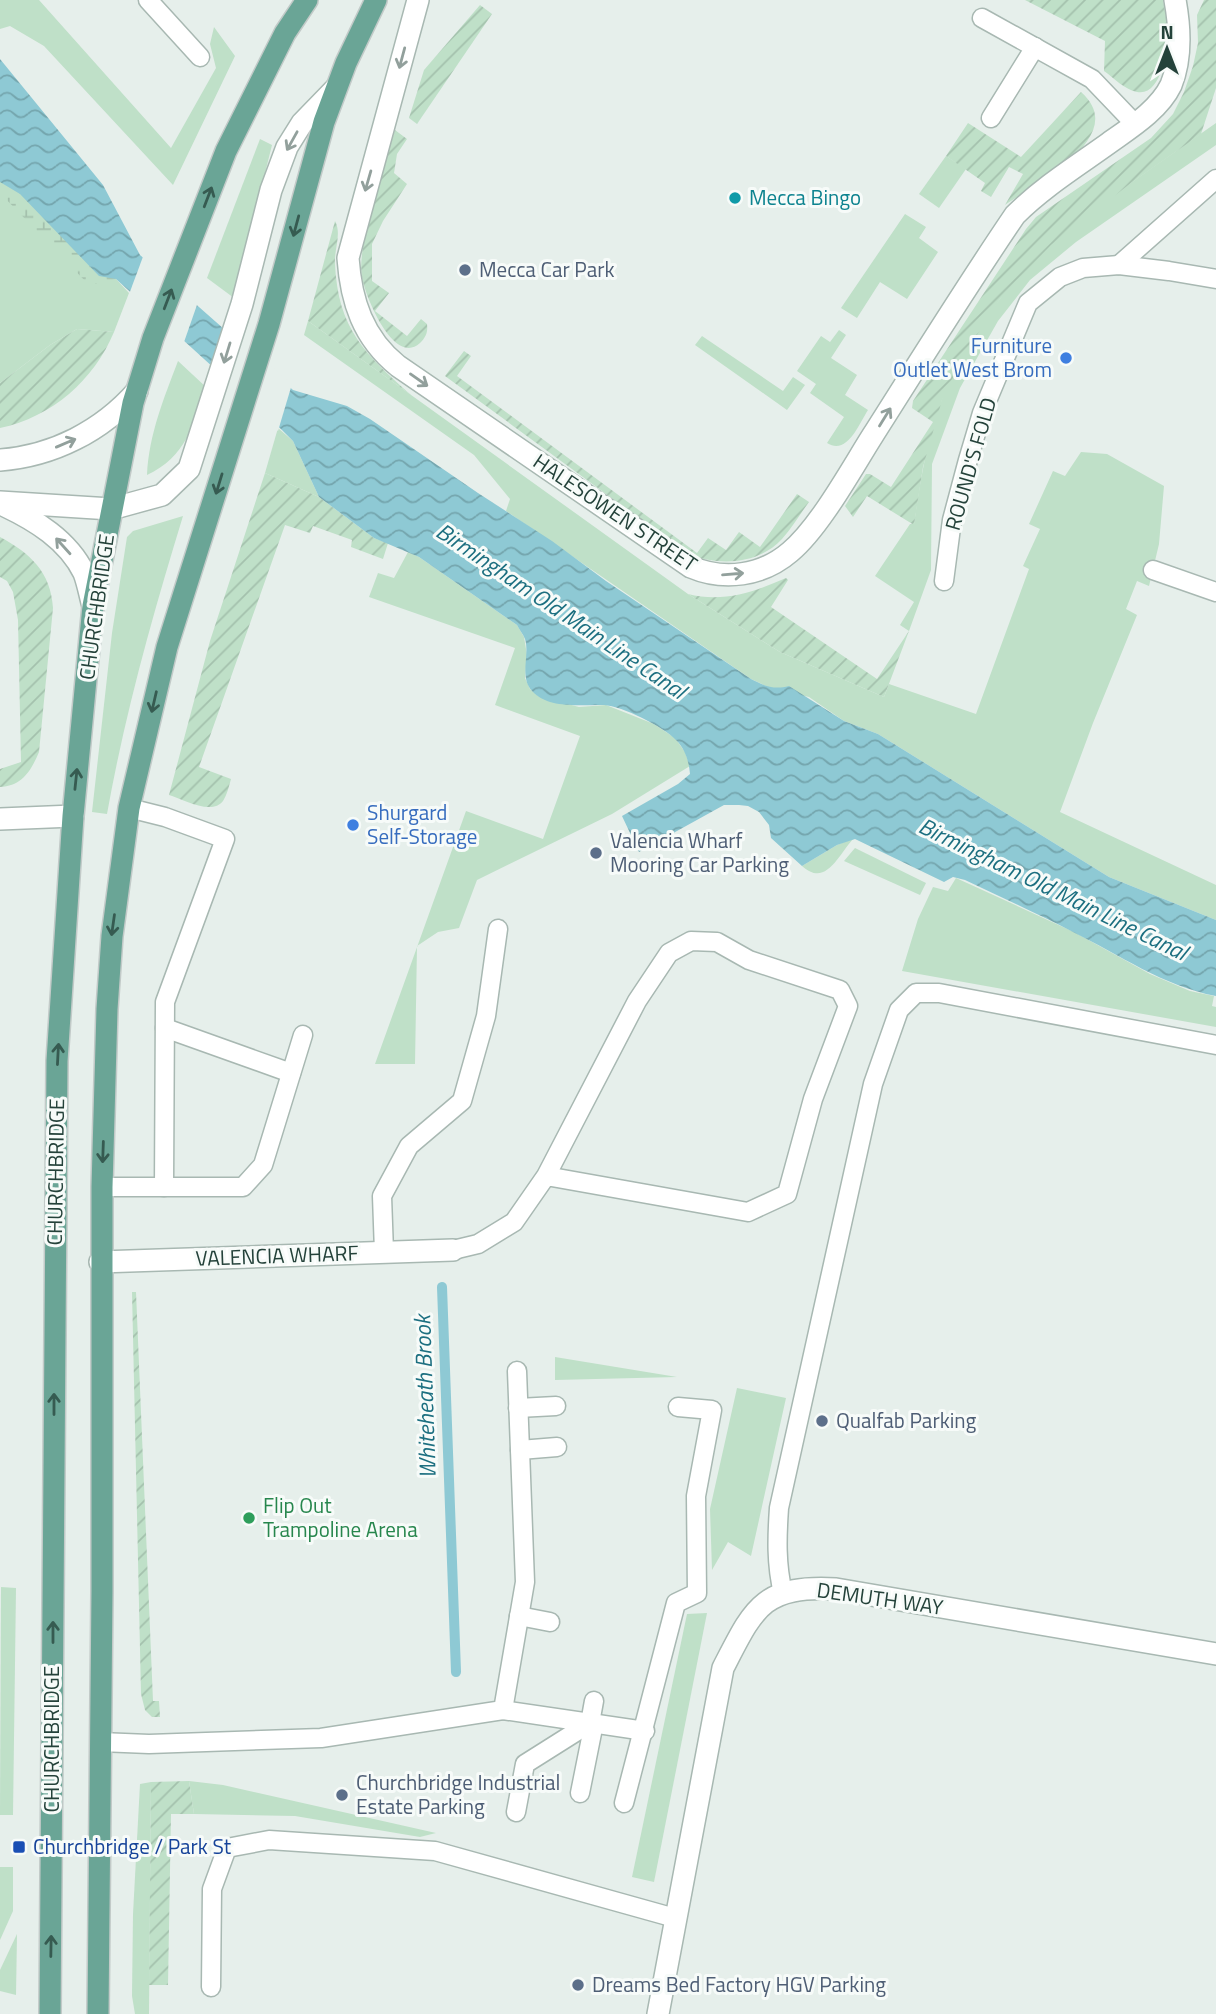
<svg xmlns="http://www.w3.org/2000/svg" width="1216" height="2014" font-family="'Titillium Web',sans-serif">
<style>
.grass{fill:#bfe0c8}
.wetland{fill:url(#wetland-marsh)}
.garden{fill:url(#garden-furrows)}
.water{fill:url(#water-waves)}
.pier{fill:#e6efeb}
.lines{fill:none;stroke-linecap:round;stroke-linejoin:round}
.stream{stroke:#8ec9d4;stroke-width:10}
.service-casing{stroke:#a8b8b2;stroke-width:21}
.minor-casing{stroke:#a8b8b2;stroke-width:24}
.tertiary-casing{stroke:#a8b8b2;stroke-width:24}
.primary-casing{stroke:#c2cac8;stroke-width:24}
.service{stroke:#fff;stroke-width:18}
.minor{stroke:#fff;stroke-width:21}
.tertiary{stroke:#fff;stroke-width:21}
.primary{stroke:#6aa596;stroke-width:21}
.oneway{stroke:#92a09c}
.oneway2{stroke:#365b51}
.culture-dot{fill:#0f9aa8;stroke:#f7fbf9;stroke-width:2.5}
.service-dot{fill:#5c6f8a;stroke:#f7fbf9;stroke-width:2.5}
.shop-dot{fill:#3f7fe0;stroke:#f7fbf9;stroke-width:2.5}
.leisure-dot{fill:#2e9e5b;stroke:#f7fbf9;stroke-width:2.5}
.transit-dot{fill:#1a4fb4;stroke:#f7fbf9;stroke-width:2.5}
.labels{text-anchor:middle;stroke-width:6;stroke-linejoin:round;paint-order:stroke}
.culture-label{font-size:21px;fill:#0d838f;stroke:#f7fbf9;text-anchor:start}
.service-label{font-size:21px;fill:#4e5e75;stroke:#f7fbf9;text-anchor:start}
.shop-label{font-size:21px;fill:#366cbe;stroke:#f7fbf9;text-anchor:end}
.street-label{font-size:21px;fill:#24423a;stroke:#f7fbf9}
.leisure-label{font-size:21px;fill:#27864d;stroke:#f7fbf9;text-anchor:start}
.transit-label{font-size:21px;fill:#164399;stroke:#f7fbf9;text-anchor:start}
.water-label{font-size:23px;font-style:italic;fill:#1c6f80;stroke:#f7fbf9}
</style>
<defs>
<pattern id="wetland-marsh" width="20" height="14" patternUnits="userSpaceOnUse" patternTransform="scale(1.75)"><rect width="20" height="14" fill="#bfe0c8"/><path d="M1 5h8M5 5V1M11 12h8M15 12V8" fill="none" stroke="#a4c1ad"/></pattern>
<pattern id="garden-furrows" width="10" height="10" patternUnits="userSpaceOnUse" patternTransform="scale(1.75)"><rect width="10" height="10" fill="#bfe0c8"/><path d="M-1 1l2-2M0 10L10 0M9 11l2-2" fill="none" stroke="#a4c1ad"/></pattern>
<pattern id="water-waves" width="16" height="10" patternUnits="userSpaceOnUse" patternTransform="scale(1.75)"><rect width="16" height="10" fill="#8ec9d4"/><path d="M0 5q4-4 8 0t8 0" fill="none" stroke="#74a5ad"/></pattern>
</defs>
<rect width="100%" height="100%" fill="#e6efeb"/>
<g class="grass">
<polygon points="0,0 39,0 171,148 216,68 210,44 214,27 235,56 173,185 44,46 10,26 0,29"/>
<path d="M 1216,123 L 1216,145 L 1076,242 L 1030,280 L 998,321 L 960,388 L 932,464 L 931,570 L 909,631 L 900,625 L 914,602 L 875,576 L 910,524 L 914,524 C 920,482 927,439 942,399 C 964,345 1007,281 1052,243 C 1104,200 1161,162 1216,123 Z"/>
<polygon points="260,139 272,145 234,298 207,278"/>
<polygon points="946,156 966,169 939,208 919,194"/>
<polygon points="0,182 116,279 129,293 114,332 77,329 50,345 0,383"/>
<polygon points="905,214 926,227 919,238 938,252 907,299 880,282 857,318 841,308"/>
<polygon points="308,321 688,594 780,652 884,697 889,684 976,714 1029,569 1023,566 1040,529 1029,524 1053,471 1065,476 1081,452 1107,454 1164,486 1159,544 1149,586 1137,581 1126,609 1137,615 1093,723 1060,812 1216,885 1216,920 1109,877 878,734 844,721 809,697 768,687 751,679 506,511 510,499 474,455 304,335"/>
<path d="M 839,330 L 846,335 L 831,358 L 857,375 L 845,395 L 868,410 C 859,424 847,456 827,443 L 844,417 L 810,393 L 816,384 L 797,371 L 821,336 L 830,342 Z"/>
<polygon points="702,336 783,391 793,377 805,385 787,410 695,345"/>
<path d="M 178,361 L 207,388 C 193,425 186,457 147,475 C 149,434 164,398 178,361 Z"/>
<polygon points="278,428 293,441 319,497 265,473"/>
<path d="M 183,516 C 153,614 125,713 107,814 L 92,812 L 112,633 L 127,537 L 133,531 Z"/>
<polygon points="408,552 419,557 517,625 524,637 527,655 525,678 530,689 538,696 579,707 606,705 654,724 675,738 685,752 690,766 612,814 477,880 459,928 438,932 417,946 415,1064 375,1064 466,811 543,839 580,736 495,705 515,648 369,597 378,573 394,578"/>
<path d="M 854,838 C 838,855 826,888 802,866 L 837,845 Z"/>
<polygon points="855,848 926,883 920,895 844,861"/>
<polygon points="956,878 1074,932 1150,974 1190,991 1214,996 1212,1006 1216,1007 1216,1027 902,971 918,919 933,887 948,891"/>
<polygon points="555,1357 677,1377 555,1380"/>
<polygon points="737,1388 786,1398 751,1556 728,1542 712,1570 710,1509"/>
<polygon points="1,1587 16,1588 13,1815 0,1815"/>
<polygon points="707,1613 654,1882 632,1877 687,1614"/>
<polygon points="189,1781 223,1785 436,1833 420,1837 295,1816 194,1814"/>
<polygon points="151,1782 149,2014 135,2014 132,1996 133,1914 140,1784"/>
<polygon points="0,1867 13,1867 13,1911 0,1940"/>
<polygon points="17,1934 16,1995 0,1991 0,1970"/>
</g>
<polygon class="wetland" points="0,166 116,279 89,285 0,193"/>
<g class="garden">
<path d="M 1025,0 L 1163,0 C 1165,11 1167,22 1168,34 C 1168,49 1161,97 1137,92 C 1125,90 1114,78 1104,71 L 1105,41 Z"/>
<polygon points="1204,0 1216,0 1216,88 1201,134 1131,183 1051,245 1000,299 966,352 942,400 923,467 914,525 867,496 853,517 845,506 866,474 870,474 891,487 933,422 912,408 913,401 1026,229 1036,217 1151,138 1173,114 1184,92 1193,66 1198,43 1197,15"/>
<polygon points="480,5 492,14 417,124 409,118 424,70"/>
<path d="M 1081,92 C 1131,136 1036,183 1005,205 L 1023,174 L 1009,167 L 991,197 L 981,191 L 985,183 L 946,156 L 968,123 L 1021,157 Z"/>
<path d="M 395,130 L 407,139 L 397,154 L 394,173 L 407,184 L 383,221 L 372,244 L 372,281 L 389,293 L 375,311 L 407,336 L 421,319 L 427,324 C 428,332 426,337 420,343 C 394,367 365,296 362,277 C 356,246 385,163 395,130 Z"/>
<path d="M 335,221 C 342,234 334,249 335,264 C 338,329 365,354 411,395 L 308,321 Z"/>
<path d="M 77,329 L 114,332 C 94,380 52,417 0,428 L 0,383 L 50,345 Z"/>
<path d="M 464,351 L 471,356 L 457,376 L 697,553 L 708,538 L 726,550 L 739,532 L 760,547 L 797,494 L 809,502 C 800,514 792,528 782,539 C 758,565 718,566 688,554 L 445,376 Z"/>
<path d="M 265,473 L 319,497 L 374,538 L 388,543 L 383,559 L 351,547 L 352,540 L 313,526 L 310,533 L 285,525 L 199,767 L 231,779 C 229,786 227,795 223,801 C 212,816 182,799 169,795 L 210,641 Z"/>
<path d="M 0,537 C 30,553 51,572 53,608 L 39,752 C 31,771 22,786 0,787 L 0,769 L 21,762 L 18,620 L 13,592 L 7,581 L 0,577 Z"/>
<path d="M 786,578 L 788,580 L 771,607 L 877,679 L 909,631 L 884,697 L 780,652 L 688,594 C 723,603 754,592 786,578 Z"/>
<polygon points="132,1292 136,1292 153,1701 159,1701 160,1717 152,1717 145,1710 141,1694"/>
<polygon points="189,1781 194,1814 171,1814 168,1985 149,1985 151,1782"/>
</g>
<path class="water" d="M 0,59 L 103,185 L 140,255 L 293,390 L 347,406 L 370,419 L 478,493 L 552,541 L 606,581 L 751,679 C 765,686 774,690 789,686 L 844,721 L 878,734 L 1109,877 L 1216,920 L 1216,996 C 1163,986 1120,955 1073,932 C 1038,914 1001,897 965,880 L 953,877 L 944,882 L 855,839 L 837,845 L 802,866 L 771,838 L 769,825 L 759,812 L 748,806 L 739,805 L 724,805 L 639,852 L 622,816 L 678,784 L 690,774 C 689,761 685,749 676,740 C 664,727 622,706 604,705 C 581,704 550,710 532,691 C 519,677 530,655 525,639 C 523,634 519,629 517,625 L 419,557 L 374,538 L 319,497 L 293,441 L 282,430 L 116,279 L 99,276 L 20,194 L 0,182 Z"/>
<g class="pier">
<polygon points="144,254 198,302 183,345 128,297"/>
<polygon points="225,326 292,384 278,431 212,371"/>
</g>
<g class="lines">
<polyline class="stream" points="442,1287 456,1672"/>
<g class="service-casing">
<g id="service">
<polyline points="148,0 200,57"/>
<polyline points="982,18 1092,79 1135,124"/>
<polyline points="991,118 1035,47"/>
<polyline points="1119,265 1216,179"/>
<polyline points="1153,570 1216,592"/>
<polyline points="944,581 952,520 968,460 982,413 1028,303 1060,277 1083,268 1119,265 1169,271 1216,279"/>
<polyline points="129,808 165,817 225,839 165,1002 164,1187"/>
<polyline points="165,1028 291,1073"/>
<polyline points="102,1187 243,1187 263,1165 303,1035"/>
<polyline points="453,1250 478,1244 514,1222 546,1176 748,1212 787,1194 813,1099 848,1006 840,990 749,960 717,942 691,941 669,953 637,1001 546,1176"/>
<polyline points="384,1252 382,1196 409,1146 462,1101 486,1016 498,929"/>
<polyline points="518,1408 556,1406"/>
<polyline points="520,1450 557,1447"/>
<path d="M 783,1593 C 776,1564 777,1537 779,1508 L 873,1084 L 899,1010 L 916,993 L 939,993 L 1216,1045"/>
<polyline points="519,1616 550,1622"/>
<polyline points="503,1710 645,1731"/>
<polyline points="100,1742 149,1744 321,1738 503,1710 525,1582 517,1371"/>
<polyline points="580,1793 594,1723"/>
<polyline points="624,1803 676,1603 697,1593 696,1496 712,1410 678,1407"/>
<polyline points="516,1812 525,1764 590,1723 594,1701"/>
<polyline points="211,1987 212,1889 227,1848 269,1840 435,1851 675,1918"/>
</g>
</g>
<g class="minor-casing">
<g id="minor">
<path d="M 418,0 L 348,258 C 351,301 363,338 398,366 L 691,567 C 724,581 762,576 790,552 C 820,527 852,468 873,435 C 920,361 966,287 1015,215 C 1043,187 1077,166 1109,143 C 1130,128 1159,110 1171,85 C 1182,58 1180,27 1175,0"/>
<polyline points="0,819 73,816"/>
<polyline points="100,1262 453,1250"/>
<path d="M 658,2014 L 723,1668 C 754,1608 762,1585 836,1589 L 1216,1654"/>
</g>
</g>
<g class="tertiary-casing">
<g id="tertiary">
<path d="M 0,460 C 53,456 102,431 137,391"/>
<polyline points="0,502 111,509 162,495 189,469 242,304 271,190 287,147 302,123 335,89"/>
<path d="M 3,505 C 35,520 68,540 84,573 C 88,583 90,596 93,606"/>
</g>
</g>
<g class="primary-casing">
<g id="primary">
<polyline points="50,2014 57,1061 73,816 93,606 133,403 153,338 226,151 285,33 307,0"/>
<polyline points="98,2014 102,1592 102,1187 107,1009 112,936 129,808 167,647 269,324 324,122 346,63 376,0"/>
</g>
</g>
<use href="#service" class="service"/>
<use href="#minor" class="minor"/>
<use href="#tertiary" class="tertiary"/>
<use href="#primary" class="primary"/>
</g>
<defs><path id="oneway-shaft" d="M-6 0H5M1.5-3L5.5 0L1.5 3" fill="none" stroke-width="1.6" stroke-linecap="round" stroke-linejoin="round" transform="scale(1.75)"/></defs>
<g class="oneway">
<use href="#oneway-shaft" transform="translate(402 58) rotate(105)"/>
<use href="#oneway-shaft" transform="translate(292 141) rotate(119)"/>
<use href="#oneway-shaft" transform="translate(368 181) rotate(106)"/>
<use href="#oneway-shaft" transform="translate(227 353) rotate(107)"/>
<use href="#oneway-shaft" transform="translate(419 380) rotate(35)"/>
<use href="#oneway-shaft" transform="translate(885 417) rotate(-58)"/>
<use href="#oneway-shaft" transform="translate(66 443) rotate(-23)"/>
<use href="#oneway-shaft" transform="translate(63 546) rotate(-132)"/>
<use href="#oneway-shaft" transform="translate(733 574) rotate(-5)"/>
</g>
<g class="oneway2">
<use href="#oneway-shaft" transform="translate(208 197) rotate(-69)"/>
<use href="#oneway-shaft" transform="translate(296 226) rotate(105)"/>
<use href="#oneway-shaft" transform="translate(168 299) rotate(-69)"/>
<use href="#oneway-shaft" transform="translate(219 484) rotate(107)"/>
<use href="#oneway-shaft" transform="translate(154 702) rotate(103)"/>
<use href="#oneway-shaft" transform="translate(76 779) rotate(-84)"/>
<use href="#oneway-shaft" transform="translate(113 925) rotate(98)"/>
<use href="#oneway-shaft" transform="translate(58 1054) rotate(-87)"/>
<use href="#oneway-shaft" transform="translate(103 1152) rotate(92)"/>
<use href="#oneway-shaft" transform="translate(54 1404) rotate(-90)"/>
<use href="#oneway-shaft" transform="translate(53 1632) rotate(-90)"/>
<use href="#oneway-shaft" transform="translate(51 1946) rotate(-89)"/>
</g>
<circle class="culture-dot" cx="735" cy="198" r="7"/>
<g class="service-dot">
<circle cx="465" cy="270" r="7"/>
<circle cx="596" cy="853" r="7"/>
<circle cx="822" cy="1421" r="7"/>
<circle cx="342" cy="1795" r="7"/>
<circle cx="578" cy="1985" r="7"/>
</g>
<g class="shop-dot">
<circle cx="1066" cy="358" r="7"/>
<circle cx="353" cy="825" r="7"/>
</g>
<circle class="leisure-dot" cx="249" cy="1518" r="7"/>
<rect class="transit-dot" x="12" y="1840" width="14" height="14" rx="3.5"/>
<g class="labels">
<g class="culture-label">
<text x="749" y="205">Mecca Bingo</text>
</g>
<g class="service-label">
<text x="479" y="277">Mecca Car Park</text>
<text x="610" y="848">Valencia Wharf<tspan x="610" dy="24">Mooring Car Parking</tspan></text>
<text x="836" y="1428">Qualfab Parking</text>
<text x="356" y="1790">Churchbridge Industrial<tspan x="356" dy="24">Estate Parking</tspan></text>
<text x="592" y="1992">Dreams Bed Factory HGV Parking</text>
</g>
<g class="shop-label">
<text x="1052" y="353">Furniture<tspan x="1052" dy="24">Outlet West Brom</tspan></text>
<text x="367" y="820" text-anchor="start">Shurgard<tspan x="367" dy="24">Self-Storage</tspan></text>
</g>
<g class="street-label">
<text transform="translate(971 464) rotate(-74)" y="7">ROUND'S FOLD</text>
<text transform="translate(615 513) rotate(34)" y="7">HALESOWEN STREET</text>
<text transform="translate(97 607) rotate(-82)" y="7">CHURCHBRIDGE</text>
<text transform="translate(56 1172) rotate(-89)" y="7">CHURCHBRIDGE</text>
<text transform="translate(277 1256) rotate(-2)" y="7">VALENCIA WHARF</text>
<text transform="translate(880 1599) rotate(8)" y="7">DEMUTH WAY</text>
<text transform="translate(52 1739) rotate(-90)" y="7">CHURCHBRIDGE</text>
</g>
<g class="leisure-label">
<text x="263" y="1513">Flip Out<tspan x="263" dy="24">Trampoline Arena</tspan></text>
</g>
<g class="transit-label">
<text x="33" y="1854">Churchbridge / Park St</text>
</g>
<g class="water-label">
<text transform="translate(561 611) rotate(34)" y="8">Birmingham Old Main Line Canal</text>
<text transform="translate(1053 889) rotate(26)" y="8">Birmingham Old Main Line Canal</text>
<text transform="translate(425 1397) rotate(-92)" y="8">Whiteheath Brook</text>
</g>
</g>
<g transform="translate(1167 49)" stroke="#f7fbf9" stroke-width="5" paint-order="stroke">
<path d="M0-5L12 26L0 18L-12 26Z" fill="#24423a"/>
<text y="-10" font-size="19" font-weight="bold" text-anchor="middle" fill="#24423a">N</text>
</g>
</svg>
